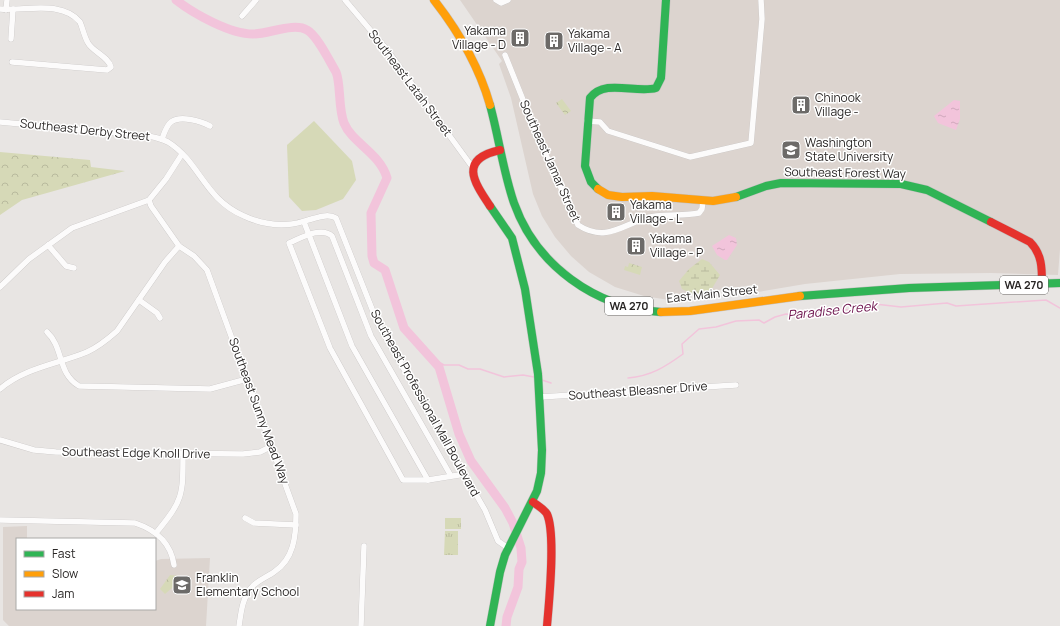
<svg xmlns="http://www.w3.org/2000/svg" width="1060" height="626" font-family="Manrope,sans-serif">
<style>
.built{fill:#dcd4cf}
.grass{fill:url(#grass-tufts)}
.wetland{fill:url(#wetland-marsh)}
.park{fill:url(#park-crowns)}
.garden{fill:#d6d9b7}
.water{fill:url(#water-ripples)}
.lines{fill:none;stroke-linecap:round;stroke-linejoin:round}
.stream{stroke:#f2c4db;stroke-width:1.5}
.river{stroke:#f2c4db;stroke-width:9}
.street-casing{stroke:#c4c1c0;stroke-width:6}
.fast-casing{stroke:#c4c1c0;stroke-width:9}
.slow-casing{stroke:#c4c1c0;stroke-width:9}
.jam-casing{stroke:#c4c1c0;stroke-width:9}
.street{stroke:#fcfbfb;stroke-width:5.5}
.fast{stroke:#30b455;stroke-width:8}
.slow{stroke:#ff9f0a;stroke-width:8}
.jam{stroke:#e5322d;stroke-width:8}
.labels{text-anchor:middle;stroke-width:3;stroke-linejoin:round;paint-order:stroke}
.shield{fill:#fff;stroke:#6a6867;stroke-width:1}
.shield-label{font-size:11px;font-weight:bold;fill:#2a2726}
.poi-label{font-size:12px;fill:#2a2726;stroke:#fff;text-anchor:start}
.street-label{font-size:12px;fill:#2a2726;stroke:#fff}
.water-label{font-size:13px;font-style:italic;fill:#6c114c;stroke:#fff}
</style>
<defs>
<pattern id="grass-tufts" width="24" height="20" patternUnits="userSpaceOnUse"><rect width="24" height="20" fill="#d6d9b7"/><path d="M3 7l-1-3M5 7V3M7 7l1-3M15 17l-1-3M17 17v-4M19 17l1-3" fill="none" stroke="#b8ba9d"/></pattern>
<pattern id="wetland-marsh" width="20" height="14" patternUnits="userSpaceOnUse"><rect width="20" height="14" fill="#d6d9b7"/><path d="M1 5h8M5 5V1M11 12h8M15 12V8" fill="none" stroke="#b8ba9d"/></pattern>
<pattern id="park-crowns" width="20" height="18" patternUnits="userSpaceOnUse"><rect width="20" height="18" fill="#d6d9b7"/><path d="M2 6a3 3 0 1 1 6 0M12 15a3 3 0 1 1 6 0" fill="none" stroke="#b8ba9d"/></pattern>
<pattern id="water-ripples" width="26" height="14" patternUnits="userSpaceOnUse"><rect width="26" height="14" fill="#f2c4db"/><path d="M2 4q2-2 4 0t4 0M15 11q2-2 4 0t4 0" fill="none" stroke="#d0a8bc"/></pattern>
</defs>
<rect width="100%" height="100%" fill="#e8e5e3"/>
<g class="built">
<polygon points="460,0 1060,0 1060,249 1058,275 991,273 900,274 805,284 752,293 752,285 699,293 669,300 644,296 615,287 589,272 571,256 555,237 542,216 533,194 511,98 499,64 502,61"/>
<polygon points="27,526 27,539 17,539 17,609 155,609 155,561 161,559 210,558 206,626 9,626 3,620 3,527"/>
</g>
<g class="grass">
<rect x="445" y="518" width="16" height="11"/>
<polygon points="445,531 458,531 458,555 444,555"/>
</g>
<polygon class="wetland" points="702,259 709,262 720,275 710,292 696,296 682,289 679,281 689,269"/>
<g class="park">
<polygon points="562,99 571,111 565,115 556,103"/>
<polygon points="0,152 90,160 91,167 125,171 22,200 0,215"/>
<polygon points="629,263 642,267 640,275 624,270 625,266 628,267"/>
<polygon points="170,575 179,576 179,582 165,594 160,589"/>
</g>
<polygon class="garden" points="314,121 352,161 356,180 343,199 316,210 302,211 289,197 287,145"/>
<g class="water">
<polygon points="954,100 960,101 960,119 956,130 938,123 934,116"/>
<polygon points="729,235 736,238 737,245 727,260 725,260 717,255 712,246"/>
</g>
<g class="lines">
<g class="stream">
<polyline points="433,359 444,365 459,365 468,369 480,369 504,377 523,375 534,377"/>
<path d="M 628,378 C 651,376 665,367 683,354 L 682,344 L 699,329 L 716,327 L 736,321 L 759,320 L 764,323 L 775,317 L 786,314 L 799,315 L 841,309 L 849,310 L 875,304 L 901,307 L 947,303 L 956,306 L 1046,300 L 1060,308"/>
<polyline points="542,380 551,383"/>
</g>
<path class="river" d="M 176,0 C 194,14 230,34 253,34 C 269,34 294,22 307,30 C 317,35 330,62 336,72 C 341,83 338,108 344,123 C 352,143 380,153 387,178 L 371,213 L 372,256 L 374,263 L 385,270 L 404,328 L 439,367 L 459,434 L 471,461 L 505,508 L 513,523 L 521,548 L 522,562 L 519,569 L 518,587 L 507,617 L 506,626"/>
<g class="street-casing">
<g id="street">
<polyline points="345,0 388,51 473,168"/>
<polyline points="496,0 501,3 508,0"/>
<path d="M 0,9 C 27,11 62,0 80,22 C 83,29 84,36 88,43 C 93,52 108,56 111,67 L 107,70 L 12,62"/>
<polyline points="6,10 7,0"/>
<polyline points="242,16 256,0"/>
<polyline points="11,39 13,9"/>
<path d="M 505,55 L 540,142 L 578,225 C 609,245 626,220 656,216 C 670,214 685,216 699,213 L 702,209 L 703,200"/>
<polyline points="587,121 600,122 608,131 690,157 751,143 762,19 761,0"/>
<path d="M 0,122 L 148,136 C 154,137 162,139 168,142 C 200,162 204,199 244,216 C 259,223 276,226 292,224 C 305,223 325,211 336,218 L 378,324 L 485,510 L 498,541 L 508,548"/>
<path d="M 162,139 C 164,134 166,126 171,122 C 180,115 201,121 210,126"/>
<path d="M 149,200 L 151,206 L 179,246 L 194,256 L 207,270 L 296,514 C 296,536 294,559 274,572 C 267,577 256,581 251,588 C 242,599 241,613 239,626"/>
<polyline points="304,222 352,346 428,480"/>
<polyline points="48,245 66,266 74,268"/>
<polyline points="0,287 29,259 72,228 149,200 166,179 182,154"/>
<polyline points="139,300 157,313 160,318"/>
<path d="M 47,332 C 64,348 57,373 79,386 L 210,389 L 247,379"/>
<path d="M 0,389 C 24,368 58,364 87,352 C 98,347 108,339 117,331 L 165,262 L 179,246"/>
<polyline points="540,397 736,385"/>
<polyline points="0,440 34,450 56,452 243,454 260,452 272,446"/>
<path d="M 451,476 L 371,336 L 332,236 C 321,226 301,238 289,243 L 330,348 L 403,480 L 428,480 L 459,475 L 464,474"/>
<polyline points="245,518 254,523 296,525"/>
<path d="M 0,520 L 135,523 C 156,530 171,543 174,565"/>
<path d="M 156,533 C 183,500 183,496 183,454"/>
<polyline points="361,626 364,546"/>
</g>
</g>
<g class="fast-casing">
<g id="fast">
<path d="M 490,105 C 499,138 503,171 514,203 C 536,265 595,308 661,312"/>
<path d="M 598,189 L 591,182 L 585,166 L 590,98 C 605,78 636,94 656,88 L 661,78 L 666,0"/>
<polyline points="736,197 766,186 781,183 901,184 927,190 991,222"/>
<polyline points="490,206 512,238 525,289 538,374 542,450 541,473 537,491 505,555 500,572 490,626"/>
<polyline points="800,296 909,288 1060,283"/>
</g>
</g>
<g class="slow-casing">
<g id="slow">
<path d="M 434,0 C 459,32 479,66 490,105"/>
<polyline points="598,189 608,195 622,197 652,196 713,201 736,197"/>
<polyline points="661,312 690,311 800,296"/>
</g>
</g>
<g class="jam-casing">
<g id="jam">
<path d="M 490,206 C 473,181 459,159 500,150"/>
<path d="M 991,222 L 1030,242 C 1042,254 1042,268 1042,284"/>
<path d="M 533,502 C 538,506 544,509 547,514 C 556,534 549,602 547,626"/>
</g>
</g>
<use href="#street" class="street"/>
<use href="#fast" class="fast"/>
<use href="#slow" class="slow"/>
<use href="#jam" class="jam"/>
</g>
<defs>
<g id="building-square" transform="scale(1)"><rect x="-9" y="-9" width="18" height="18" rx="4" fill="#6c6a68" stroke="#fff"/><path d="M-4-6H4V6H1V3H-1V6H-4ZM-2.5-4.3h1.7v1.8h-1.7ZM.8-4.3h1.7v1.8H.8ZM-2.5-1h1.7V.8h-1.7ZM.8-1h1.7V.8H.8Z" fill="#fff"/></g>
<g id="university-square" transform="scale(1)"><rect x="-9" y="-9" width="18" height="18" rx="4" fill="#6c6a68" stroke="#fff"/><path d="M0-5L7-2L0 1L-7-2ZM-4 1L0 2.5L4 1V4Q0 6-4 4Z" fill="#fff"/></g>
<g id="school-square" transform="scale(1)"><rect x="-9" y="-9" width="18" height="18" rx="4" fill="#6c6a68" stroke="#fff"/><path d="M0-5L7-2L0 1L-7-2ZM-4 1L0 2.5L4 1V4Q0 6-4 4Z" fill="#fff"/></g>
</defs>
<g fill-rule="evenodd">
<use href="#building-square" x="520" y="38"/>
<use href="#building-square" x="554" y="41"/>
<use href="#building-square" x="801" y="105"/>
<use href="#university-square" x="791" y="150"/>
<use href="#building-square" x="616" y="212"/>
<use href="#building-square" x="636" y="246"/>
<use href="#school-square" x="182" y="585"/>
</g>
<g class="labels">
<g class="shield">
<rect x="1000" y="276" width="48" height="18" rx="3"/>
<rect x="605" y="297" width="48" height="18" rx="3"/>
</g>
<g class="shield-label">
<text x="1024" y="289">WA 270</text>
<text x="629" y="310">WA 270</text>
</g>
<g class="poi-label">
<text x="506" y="35" text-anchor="end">Yakama<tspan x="506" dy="14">Village - D</tspan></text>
<text x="568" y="38">Yakama<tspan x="568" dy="14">Village - A</tspan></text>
<text x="815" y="102">Chinook<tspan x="815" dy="14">Village -</tspan></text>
<text x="805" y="147">Washington<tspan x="805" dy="14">State University</tspan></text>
<text x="630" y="209">Yakama<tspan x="630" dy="14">Village - L</tspan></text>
<text x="650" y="243">Yakama<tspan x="650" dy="14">Village - P</tspan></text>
<text x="196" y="582">Franklin<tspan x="196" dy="14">Elementary School</tspan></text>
</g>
<g class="street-label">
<text transform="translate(410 83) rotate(53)" y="4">Southeast Latah Street</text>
<text transform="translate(85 130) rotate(6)" y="4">Southeast Derby Street</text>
<text transform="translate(550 161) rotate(66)" y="4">Southeast Jamar Street</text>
<text transform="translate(845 173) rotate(1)" y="4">Southeast Forest Way</text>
<text transform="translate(712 294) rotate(-6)" y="4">East Main Street</text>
<text transform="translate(638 391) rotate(-4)" y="4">Southeast Bleasner Drive</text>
<text transform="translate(425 403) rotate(61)" y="4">Southeast Professional Mall Boulevard</text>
<text transform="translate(259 411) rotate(70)" y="4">Southeast Sunny Mead Way</text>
<text transform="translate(136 453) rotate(1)" y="4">Southeast Edge Knoll Drive</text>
</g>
<g class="water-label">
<text transform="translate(832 310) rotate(-6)" y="5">Paradise Creek</text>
</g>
</g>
<rect x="16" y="538" width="140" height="72" fill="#ffffff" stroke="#aaa9a8"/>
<rect x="24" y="551" width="20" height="6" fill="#30b455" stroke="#aaa9a8"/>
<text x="52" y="558" font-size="12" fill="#2a2726">Fast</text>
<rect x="24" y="571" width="20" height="6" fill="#ff9f0a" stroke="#aaa9a8"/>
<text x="52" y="578" font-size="12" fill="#2a2726">Slow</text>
<rect x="24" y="591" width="20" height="6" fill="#e5322d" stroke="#aaa9a8"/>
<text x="52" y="598" font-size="12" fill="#2a2726">Jam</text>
</svg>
